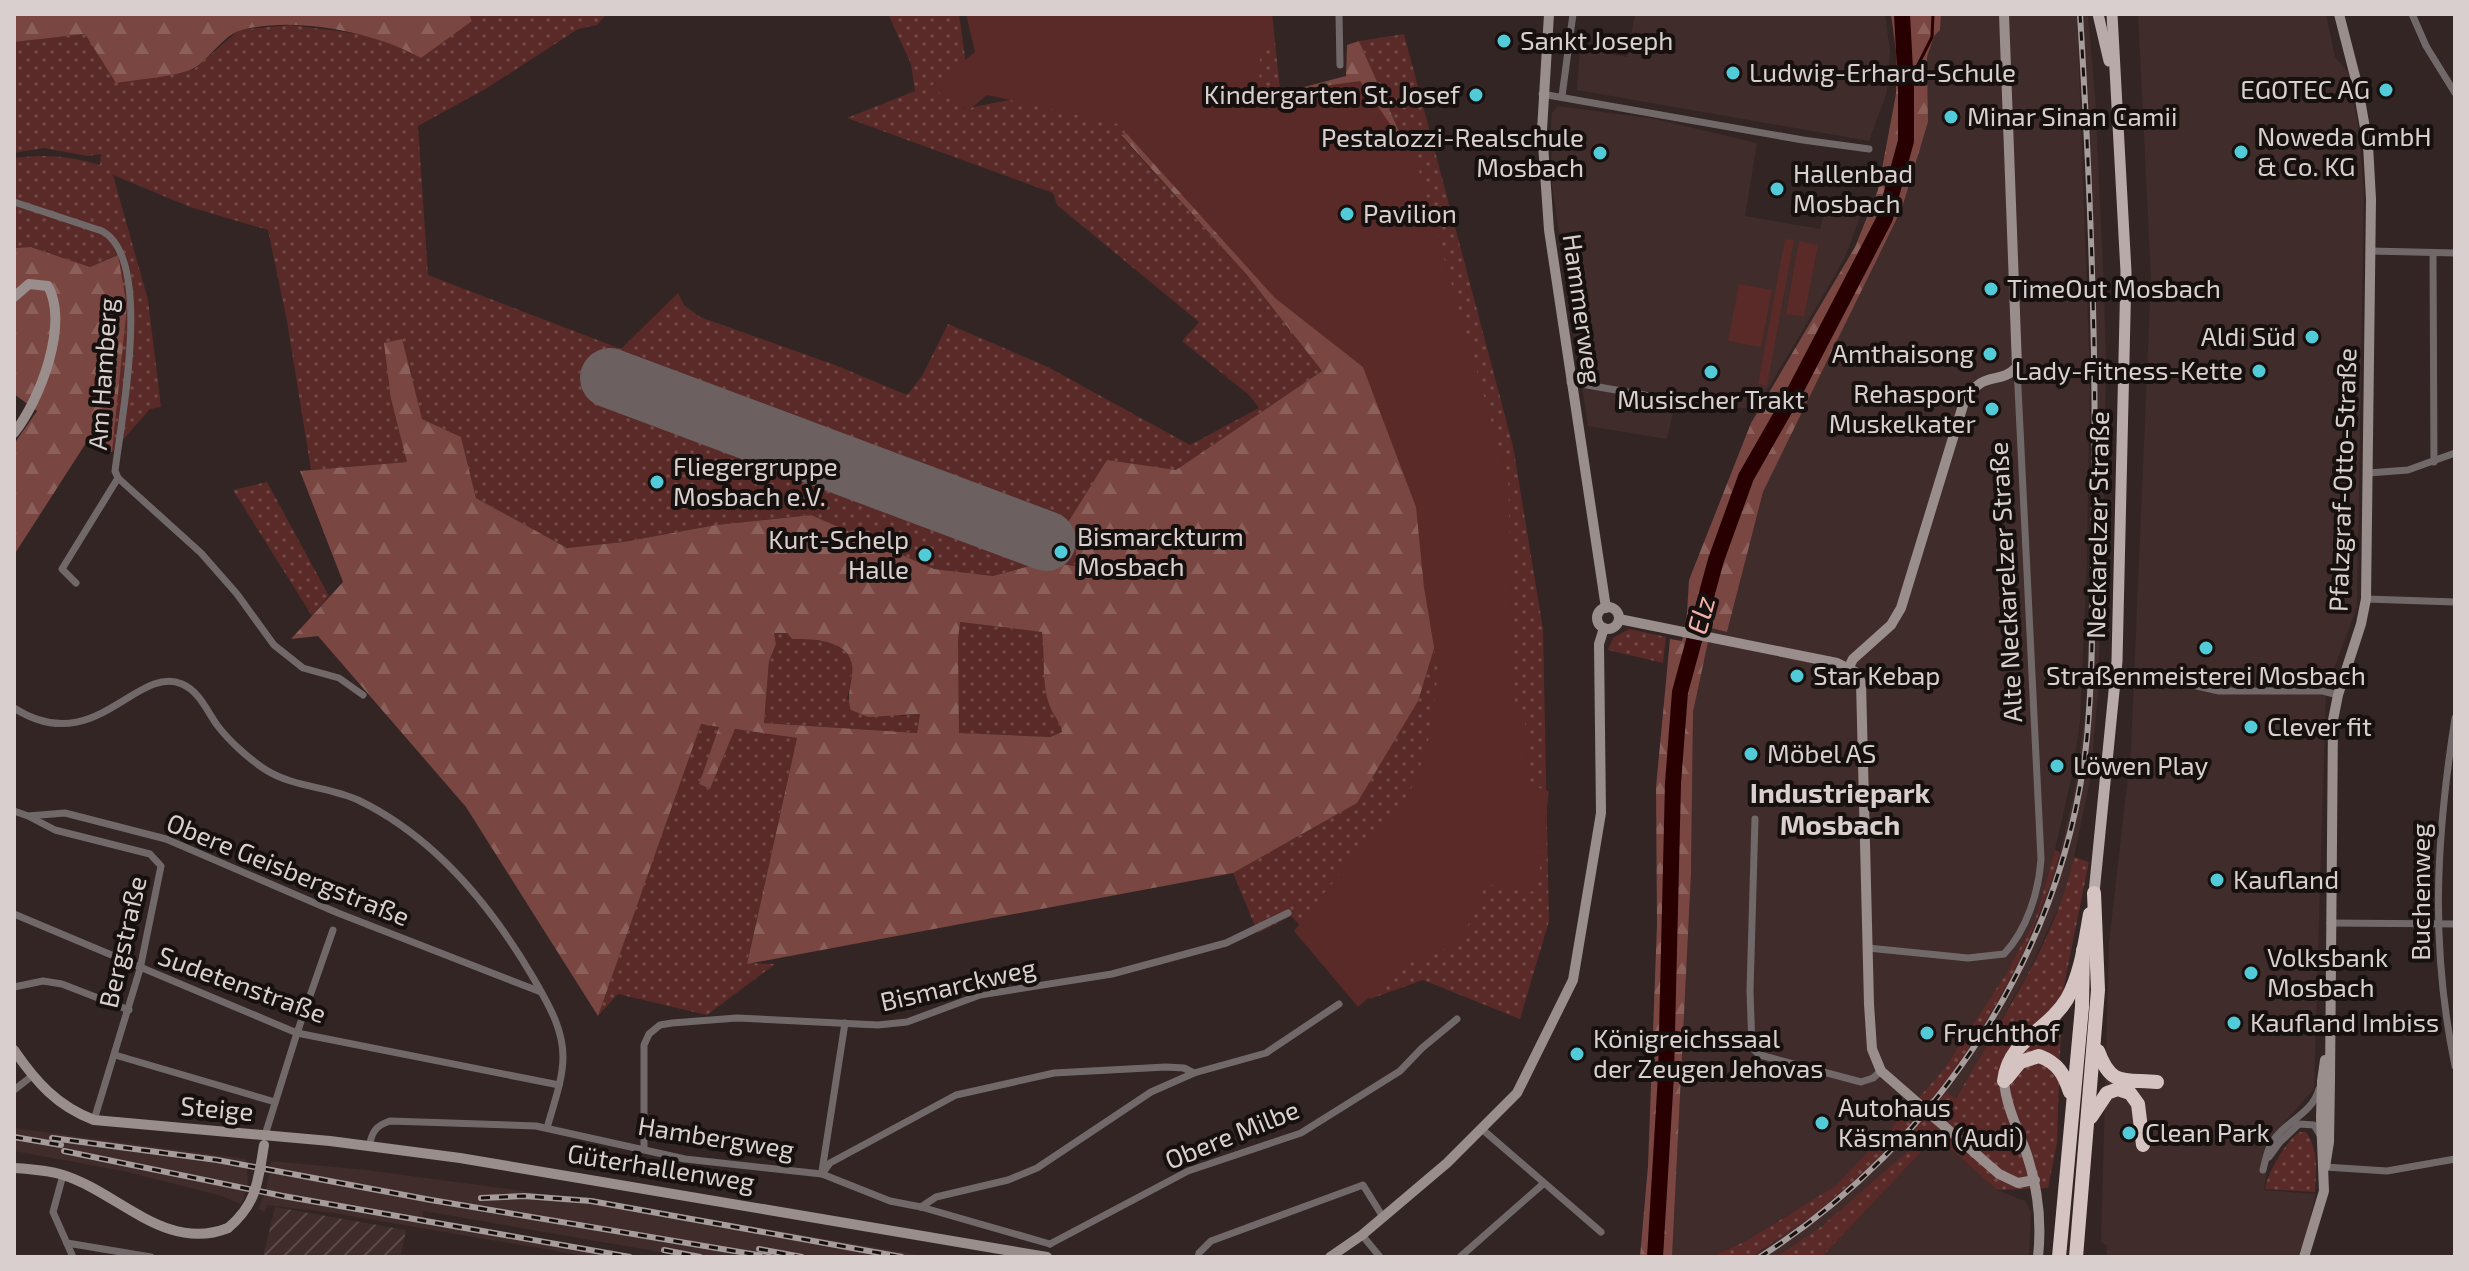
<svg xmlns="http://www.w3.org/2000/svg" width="2469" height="1271" font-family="'Exo 2',sans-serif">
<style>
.built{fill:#402c2a}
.industrial{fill:url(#industrial-furrows)}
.grass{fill:url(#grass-dots)}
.forest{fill:url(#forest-firs);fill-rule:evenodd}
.green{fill:#592a27}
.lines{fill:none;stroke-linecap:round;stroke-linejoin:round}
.stream{stroke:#290002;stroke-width:3}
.river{stroke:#290002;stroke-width:16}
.runway{stroke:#6c6060;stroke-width:60}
.street{stroke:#716969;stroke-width:7}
.secondary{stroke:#998e8c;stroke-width:10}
.primary{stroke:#b8aaa8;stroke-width:11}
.highway{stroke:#d5c3c1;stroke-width:14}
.rail-casing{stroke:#a69c9b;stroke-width:6}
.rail{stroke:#16100f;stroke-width:3;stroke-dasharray:9;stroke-linecap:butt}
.secondary-bridge{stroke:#998e8c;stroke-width:10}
.poi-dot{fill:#52cbd9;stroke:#16100f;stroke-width:3}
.labels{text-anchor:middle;stroke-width:8;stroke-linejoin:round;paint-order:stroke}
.poi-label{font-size:26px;fill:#d8cfce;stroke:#16100f;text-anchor:start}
.street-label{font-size:26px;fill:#d8cfce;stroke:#16100f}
.water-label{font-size:28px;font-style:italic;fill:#f4b0a9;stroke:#16100f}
.neighbourhood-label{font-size:28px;font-weight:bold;fill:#d8cfce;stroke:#16100f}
</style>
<defs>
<pattern id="industrial-furrows" width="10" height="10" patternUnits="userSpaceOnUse" patternTransform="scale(2)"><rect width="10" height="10" fill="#402c2a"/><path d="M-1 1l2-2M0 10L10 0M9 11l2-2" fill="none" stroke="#5b4a48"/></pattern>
<pattern id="grass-dots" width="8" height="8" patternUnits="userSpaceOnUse" patternTransform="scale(2)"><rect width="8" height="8" fill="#592a27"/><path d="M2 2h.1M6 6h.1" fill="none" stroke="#704845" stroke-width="1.8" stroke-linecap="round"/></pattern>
<pattern id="forest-firs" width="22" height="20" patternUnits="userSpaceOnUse" patternTransform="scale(2)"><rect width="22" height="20" fill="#794641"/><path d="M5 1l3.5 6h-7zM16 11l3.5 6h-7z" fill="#8b605b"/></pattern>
</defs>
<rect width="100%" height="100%" fill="#322524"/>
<g class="built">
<polygon points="1635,14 1885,14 1890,51 1887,92 1869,141 1577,90 1580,48 1627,57"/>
<polygon points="1941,14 2088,14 2095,96 2104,288 2106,366 2103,530 2098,694 2090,780 2074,857 2067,889 2029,971 1955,1100 1941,1088 1992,1014 2038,921 2060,852 2074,794 2080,751 2086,704 2089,616 2093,385 2090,260 2078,39 2090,377 2087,559 2080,722 2073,770 2055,850 2035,920 2007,972 1944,1069 1907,1111 1835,1186 1746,1241 1711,1257 1672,1257 1691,874 1693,712 1711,628 1727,632 1763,492 1902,208 1928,122 1927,57 1934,36 1940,30"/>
<polygon points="2138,14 2326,14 2335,57 2348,72 2358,124 2364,193 2357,607 2326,690 2314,1089 2271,1137 2264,1190 2316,1194 2304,1243 2297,1257 2106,1257 2107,1246 2101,1242 2109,943 2131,749 2151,278"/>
<polygon points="1558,106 1655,119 1757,143 1745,216 1820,229 1826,203 1863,209 1845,257 1834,277 1765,394 1750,408 1674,409 1667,439 1588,426 1552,185 1551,122 1552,113"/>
<polygon points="1910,1126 1924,1138 1873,1183 1822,1226 1776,1257 1751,1257 1812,1215 1863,1173"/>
<polygon points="14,1128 246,1159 248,1182 244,1197 241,1204 218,1195 123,1171 14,1151"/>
<polygon points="1936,1136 1997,1190 2025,1201 2031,1212 2029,1257 1822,1257"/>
<polygon points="271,1161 367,1170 633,1206 931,1257 688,1257 423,1211 423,1218 644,1257 591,1257 333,1213 267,1205 265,1212 258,1209 267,1186"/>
</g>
<polygon class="industrial" points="275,1207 406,1230 401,1254 418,1257 263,1257"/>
<g class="grass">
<path d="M 469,14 L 607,14 L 597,25 L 578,29 L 487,88 L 418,126 L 428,275 L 621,349 L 678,293 L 684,305 L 700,317 L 835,365 L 907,395 L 922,376 L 948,324 L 1048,367 L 1190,445 L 1259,408 L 1249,395 L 1182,341 L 1199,322 L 1057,205 L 1053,193 L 847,118 L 915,91 L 911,64 L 888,14 L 959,14 L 965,57 L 963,109 L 1082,86 L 1233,14 L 1272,14 L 1280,89 L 1121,136 L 1247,275 L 1322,371 L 1175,471 L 1107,460 L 1076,547 L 1077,566 L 1044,562 L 993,576 L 934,569 L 810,515 L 716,525 L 623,542 L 567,548 L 476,498 L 461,437 L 422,419 L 391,399 L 408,462 L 311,470 L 287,321 L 268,230 L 190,207 L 113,175 L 148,300 L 161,407 L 150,409 L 112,452 L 127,307 L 117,255 L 90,267 L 32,247 L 14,248 L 14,158 C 48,154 68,156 100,165 L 101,154 L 87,156 L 44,148 L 14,153 L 14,42 L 85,34 L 193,70 L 239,30 L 290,25 L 361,34 L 407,49 L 421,57 L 472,20 Z"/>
<polygon points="1404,34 1513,446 1543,629 1549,921 1520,1019 1423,980 1370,999 1291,916 1258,933 1233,873 1358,802 1409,154 1359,41"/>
<polygon points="267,482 329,596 312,616 233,490"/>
<polygon points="960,622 1043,632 1043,668 1062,732 1050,737 959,733 957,640"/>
<polygon points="1629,629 1666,637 1663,663 1608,650 1613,638"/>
<path d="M 774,633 L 787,633 L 792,639 C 812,639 851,639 852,666 C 853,676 849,689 847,699 L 901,716 L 920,714 L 917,733 L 764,723 L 769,661 L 776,644 Z"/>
<polygon points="700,724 720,726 699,784 710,789 735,729 797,738 747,963 775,964 707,1015 618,994 598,1016"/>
<path d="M 2055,850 L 2060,852 C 2036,938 1995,1016 1941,1088 L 1956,1099 C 1998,1021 2055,945 2074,857 L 2089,862 L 2062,996 L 2057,1143 L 2048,1188 L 1997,1190 L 1936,1136 L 1822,1257 L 1776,1257 L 1822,1226 L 1923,1138 L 1910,1126 L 1863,1173 L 1813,1215 L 1751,1257 L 1711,1257 L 1746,1241 L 1835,1186 L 1907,1111 L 1944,1069 L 2007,972 L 2035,920 Z"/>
<path d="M 2300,1132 L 2306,1132 C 2319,1150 2316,1171 2315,1192 L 2265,1189 C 2267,1174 2286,1140 2300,1132 Z"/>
</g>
<g class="forest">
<path d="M 14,14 L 469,14 L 472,21 L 421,58 C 375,32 294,16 242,30 C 224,34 210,59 194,68 C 182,76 133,80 116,83 L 85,34 L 14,42 Z"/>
<polygon points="1891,14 1941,14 1940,30 1934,36 1927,57 1928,122 1902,208 1763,492 1727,632 1711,628 1693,712 1691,874 1672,1257 1640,1257 1648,1166 1657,924 1656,787 1670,639 1682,641 1687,613 1689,580 1751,423 1855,247 1878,190 1896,94 1896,51"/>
<path d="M 1359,41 L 1409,154 L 1451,593 L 1418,701 L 1357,803 L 1233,873 L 747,964 L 797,738 L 735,729 L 710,789 L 699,784 L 719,727 L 701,724 L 598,1016 L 466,807 L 318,636 L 291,639 L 343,582 L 300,471 L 407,462 L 391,399 L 384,343 L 402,339 L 422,419 L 461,437 L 476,498 L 567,548 L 623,542 L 716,525 L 811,515 L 934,569 L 993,576 L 1044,562 L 1076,566 L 1076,547 L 1062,532 L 1107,460 L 1176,470 L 1322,371 L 1247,275 L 1121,135 L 1346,76 L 1347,45 ZM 960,622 L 1042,632 C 1045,656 1041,686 1051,709 C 1055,718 1060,721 1062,732 L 1050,737 L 959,733 L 958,640 ZM 774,633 L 787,633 L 792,639 C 811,639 849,639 852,665 C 854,681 845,693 851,710 L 868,717 L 920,714 L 917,733 L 764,723 L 769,661 L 776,644 Z"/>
<polygon points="31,247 90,267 118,255 127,307 112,452 86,443 14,555 14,444 37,411 14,394 14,248"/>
</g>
<g class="green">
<polygon points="966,14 1272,14 1274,31 1260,52 1259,95 1360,81 1416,161 1508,479 1515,712 1524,714 1530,785 1549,791 1537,892 1486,884 1464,935 1448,948 1413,961 1358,1007 1294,931 1367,840 1397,814 1417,778 1431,731 1438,671 1424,587 1416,507 1363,367 1275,298 1118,124 987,95 968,111 930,87 975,52"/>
<polygon points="1785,239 1794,240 1767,386 1758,384"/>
<polygon points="1799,241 1818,245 1804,317 1786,314"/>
<polygon points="1739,284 1772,290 1761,347 1728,341"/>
</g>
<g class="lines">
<polyline class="stream" points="1906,89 1932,37 1933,14"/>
<polyline class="river" points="1655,1257 1666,1075 1673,783 1680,692 1716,560 1746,477 1794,393 1885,218 1906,141 1906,89 1902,14"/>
<polyline class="runway" points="610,378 1046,541"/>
<g class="street">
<polyline points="1339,14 1340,65"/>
<polyline points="2412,14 2426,46 2455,93"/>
<polyline points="1542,94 1803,140 1869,149"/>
<polyline points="1562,96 1573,14"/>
<path d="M 14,202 L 102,231 C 154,259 121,420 115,471 L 118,478 L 201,553 L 237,594 L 274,645 L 303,668 L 339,678 L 363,695"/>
<polyline points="2371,251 2455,253"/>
<polyline points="2433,253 2434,462"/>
<polyline points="1570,382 1690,403"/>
<polyline points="2368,473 2408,470 2455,453"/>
<polyline points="76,583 62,569 118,478"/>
<polyline points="2366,599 2455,602"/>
<polyline points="2188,684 2219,691 2323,691 2338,695"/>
<path d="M 14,708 C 95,760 136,664 182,684 C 199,691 207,711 217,725 C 229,741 249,759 266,770 C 293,787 330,787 358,800 C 435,837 492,907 534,979 C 548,1004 563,1028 563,1057 C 563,1080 553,1106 547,1128"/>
<path d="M 2455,718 C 2436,839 2430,945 2455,1066"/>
<polyline points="14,811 28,816 65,813 166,839 338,913 541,992"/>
<polyline points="30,817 55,830 150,854 161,866 140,969 94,1120"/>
<polyline points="1755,819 1750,991 1752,1048 1760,1055 1861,1082 1873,1078 1881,1071"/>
<polyline points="14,914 297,1033 559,1085"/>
<polyline points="2330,923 2455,924"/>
<path d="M 1868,948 L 1968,958 L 2004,954 C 2027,930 2039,891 2041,859 L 2017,367"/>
<polyline points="14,987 43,981 62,984 129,1010"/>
<polyline points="115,1055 275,1102"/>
<polyline points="14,1090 32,1076"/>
<polyline points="1483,1130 1601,1232"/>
<polyline points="265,1135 297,1033 333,930"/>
<path d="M 369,1147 C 372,1132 375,1126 390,1121 L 536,1126 L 685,1159 L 822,1174 L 890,1201 L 921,1207 L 1050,1244"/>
<polyline points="644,1149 644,1045 649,1034 660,1025 672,1023 737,1018 878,1025 907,1022 980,995 1112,974 1226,943 1288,913"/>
<polyline points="2269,1157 2280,1142 2299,1124 2314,1125 2320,1135"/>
<polyline points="2325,1167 2387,1171 2455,1159"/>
<path d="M 2263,1170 C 2265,1162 2267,1151 2271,1144 C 2284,1121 2312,1115 2319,1089"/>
<polyline points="822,1171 845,1023"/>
<polyline points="822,1174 830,1163 956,1095 1054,1073 1166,1067 1184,1068 1194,1073"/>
<polyline points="63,1175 53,1212 73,1257"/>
<polyline points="921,1207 936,1197 1008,1180 1037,1168 1151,1092 1194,1073 1266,1053 1339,1004"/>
<polyline points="1362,1235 1380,1257"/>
<polyline points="67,1243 151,1257"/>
<polyline points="1050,1244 1188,1171 1301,1133 1400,1071 1422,1048 1457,1019"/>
<polyline points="1198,1257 1199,1253 1211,1241 1363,1185 1383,1217"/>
<polyline points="1460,1257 1543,1184"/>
</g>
<g class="secondary">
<polyline points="1549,14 1542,130 1549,230 1606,608"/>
<path d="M 14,297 L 29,284 L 48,286 C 69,325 40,400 14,433"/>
<circle cx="1608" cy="618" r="11"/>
<polyline points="1619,619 1837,663 1855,672 1861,682 1869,1004 1872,1049 1881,1071 1999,1174 2018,1183 2035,1180"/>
<path d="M 1849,667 L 1853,659 L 1891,625 L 1901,608 L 1964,402 C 1985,367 1998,387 2017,367 L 2004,14"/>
<path d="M 14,1050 C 36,1082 57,1106 94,1120 L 330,1141 L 460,1158 L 1047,1257"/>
<path d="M 2004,1081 C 2006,1106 2018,1129 2026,1152 C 2038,1187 2042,1220 2038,1257"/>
<polyline points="2325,1167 2329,1142 2330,1081 2333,720 2338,695 2361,624 2366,599 2371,199 2368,145 2358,88 2339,14"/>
<path d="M 14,1168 C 30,1169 47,1170 63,1175 C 118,1192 166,1253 228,1228"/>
<polyline points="1330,1257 1362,1235 1447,1163 1517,1093 1573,980 1601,813 1599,644 1604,628"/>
<polyline points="2304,1257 2324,1191 2321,1117 2322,1081 2325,1060"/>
</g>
<g class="primary">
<polyline points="2098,14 2109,61"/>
<polyline points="2094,893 2117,661 2126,272 2112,14"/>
</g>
<g class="highway">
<path d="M 2098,1051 C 2111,1087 2124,1079 2157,1082"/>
<path d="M 2007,1078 L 2020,1062 L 2039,1056 C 2058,1063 2064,1074 2070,1092"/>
<path d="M 2004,1081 C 2009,1039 2047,1032 2067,999 C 2081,974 2085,942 2090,914"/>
<polyline points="2091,1117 2107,1093 2118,1089 2130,1093 2138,1104 2143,1145"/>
<polyline points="2059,1257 2082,1007 2083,950"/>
<polyline points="2076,1257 2098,990 2094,893"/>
</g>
<g class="rail-casing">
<g id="rail">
<polyline points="14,1137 61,1145"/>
<polyline points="52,1138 217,1160 431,1200 770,1257"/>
<polyline points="64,1151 283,1196 630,1257"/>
<polyline points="481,1198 524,1196 591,1201 902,1257"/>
<polyline points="759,1249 802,1257"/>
<polyline points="664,1250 700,1257"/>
<path d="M 1760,1257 C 1939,1142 2065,951 2087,737 C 2094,661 2092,582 2094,505 C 2097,341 2090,178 2080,14"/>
</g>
</g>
<use href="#rail" class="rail"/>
<path class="secondary-bridge" d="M 228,1228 C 257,1204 258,1181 264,1145"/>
</g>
<g class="poi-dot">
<circle cx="1504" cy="41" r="8"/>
<circle cx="1733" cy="73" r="8"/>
<circle cx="2386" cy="90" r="8"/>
<circle cx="1476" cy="95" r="8"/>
<circle cx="1951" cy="117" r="8"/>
<circle cx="2241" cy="152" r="8"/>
<circle cx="1600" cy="153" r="8"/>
<circle cx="1777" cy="189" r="8"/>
<circle cx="1347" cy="214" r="8"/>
<circle cx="1991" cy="289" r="8"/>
<circle cx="2312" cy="337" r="8"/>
<circle cx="1990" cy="354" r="8"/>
<circle cx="2259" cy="371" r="8"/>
<circle cx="1711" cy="372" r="8"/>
<circle cx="1992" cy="409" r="8"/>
<circle cx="657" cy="482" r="8"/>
<circle cx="1061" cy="552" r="8"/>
<circle cx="925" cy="555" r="8"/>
<circle cx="2206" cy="648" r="8"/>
<circle cx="1797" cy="676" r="8"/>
<circle cx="2251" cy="727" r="8"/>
<circle cx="1751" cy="754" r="8"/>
<circle cx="2057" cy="766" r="8"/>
<circle cx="2217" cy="880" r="8"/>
<circle cx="2251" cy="973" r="8"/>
<circle cx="2234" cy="1023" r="8"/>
<circle cx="1927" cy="1033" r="8"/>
<circle cx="1577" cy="1054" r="8"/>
<circle cx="1822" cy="1123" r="8"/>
<circle cx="2129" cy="1133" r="8"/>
</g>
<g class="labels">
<g class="poi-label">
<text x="1520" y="50">Sankt Joseph</text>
<text x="1749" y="82">Ludwig-Erhard-Schule</text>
<text x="2370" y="99" text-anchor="end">EGOTEC AG</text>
<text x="1460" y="104" text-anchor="end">Kindergarten St. Josef</text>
<text x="1967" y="126">Minar Sinan Camii</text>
<text x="2257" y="146">Noweda GmbH<tspan x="2257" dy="30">&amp; Co. KG</tspan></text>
<text x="1584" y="147" text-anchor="end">Pestalozzi-Realschule<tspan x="1584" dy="30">Mosbach</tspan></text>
<text x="1793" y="183">Hallenbad<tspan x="1793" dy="30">Mosbach</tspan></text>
<text x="1363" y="223">Pavilion</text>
<text x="2007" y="298">TimeOut Mosbach</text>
<text x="2296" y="346" text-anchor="end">Aldi Süd</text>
<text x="1974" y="363" text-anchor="end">Amthaisong</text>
<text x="2243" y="380" text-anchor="end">Lady-Fitness-Kette</text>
<text x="1976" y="403" text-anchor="end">Rehasport<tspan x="1976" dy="30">Muskelkater</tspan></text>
<text x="1711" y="409" text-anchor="middle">Musischer Trakt</text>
<text x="673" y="476">Fliegergruppe<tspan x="673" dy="30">Mosbach e.V.</tspan></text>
<text x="1077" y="546">Bismarckturm<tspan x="1077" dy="30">Mosbach</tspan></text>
<text x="909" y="549" text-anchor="end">Kurt-Schelp<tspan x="909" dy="30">Halle</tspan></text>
<text x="1813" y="685">Star Kebap</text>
<text x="2206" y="685" text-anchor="middle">Straßenmeisterei Mosbach</text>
<text x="2267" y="736">Clever fit</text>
<text x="1767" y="763">Möbel AS</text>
<text x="2073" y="775">Löwen Play</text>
<text x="2233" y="889">Kaufland</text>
<text x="2267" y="967">Volksbank<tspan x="2267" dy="30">Mosbach</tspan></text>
<text x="2250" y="1032">Kaufland Imbiss</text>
<text x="1943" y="1042">Fruchthof</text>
<text x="1593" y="1048">Königreichssaal<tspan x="1593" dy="30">der Zeugen Jehovas</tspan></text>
<text x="1838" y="1117">Autohaus<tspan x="1838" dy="30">Käsmann (Audi)</tspan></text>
<text x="2145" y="1142">Clean Park</text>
</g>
<g class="street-label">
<text transform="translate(1582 309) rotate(82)" y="9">Hammerweg</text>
<text transform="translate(103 374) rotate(-86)" y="9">Am Hamberg</text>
<text transform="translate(2343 480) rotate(-88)" y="9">Pfalzgraf-Otto-Straße</text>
<text transform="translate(2098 525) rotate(-89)" y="9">Neckarelzer Straße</text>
<text transform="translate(2006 582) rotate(-93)" y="9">Alte Neckarelzer Straße</text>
<text transform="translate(288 870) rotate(22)" y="9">Obere Geisbergstraße</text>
<text transform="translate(2421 892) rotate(-90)" y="9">Buchenweg</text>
<text transform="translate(123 942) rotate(-77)" y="9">Bergstraße</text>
<text transform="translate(242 985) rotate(20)" y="9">Sudetenstraße</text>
<text transform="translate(958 985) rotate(-13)" y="9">Bismarckweg</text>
<text transform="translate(217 1109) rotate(5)" y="9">Steige</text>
<text transform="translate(1232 1135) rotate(-22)" y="9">Obere Milbe</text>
<text transform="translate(716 1138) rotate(9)" y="9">Hambergweg</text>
<text transform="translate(661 1168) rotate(9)" y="9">Güterhallenweg</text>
</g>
<g class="water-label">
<text transform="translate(1701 615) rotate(-75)" y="10">Elz</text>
</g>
<g class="neighbourhood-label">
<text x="1840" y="803">Industriepark<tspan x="1840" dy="32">Mosbach</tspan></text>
</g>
</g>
<rect width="2469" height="1271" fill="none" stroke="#d8cfce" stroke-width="32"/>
</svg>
